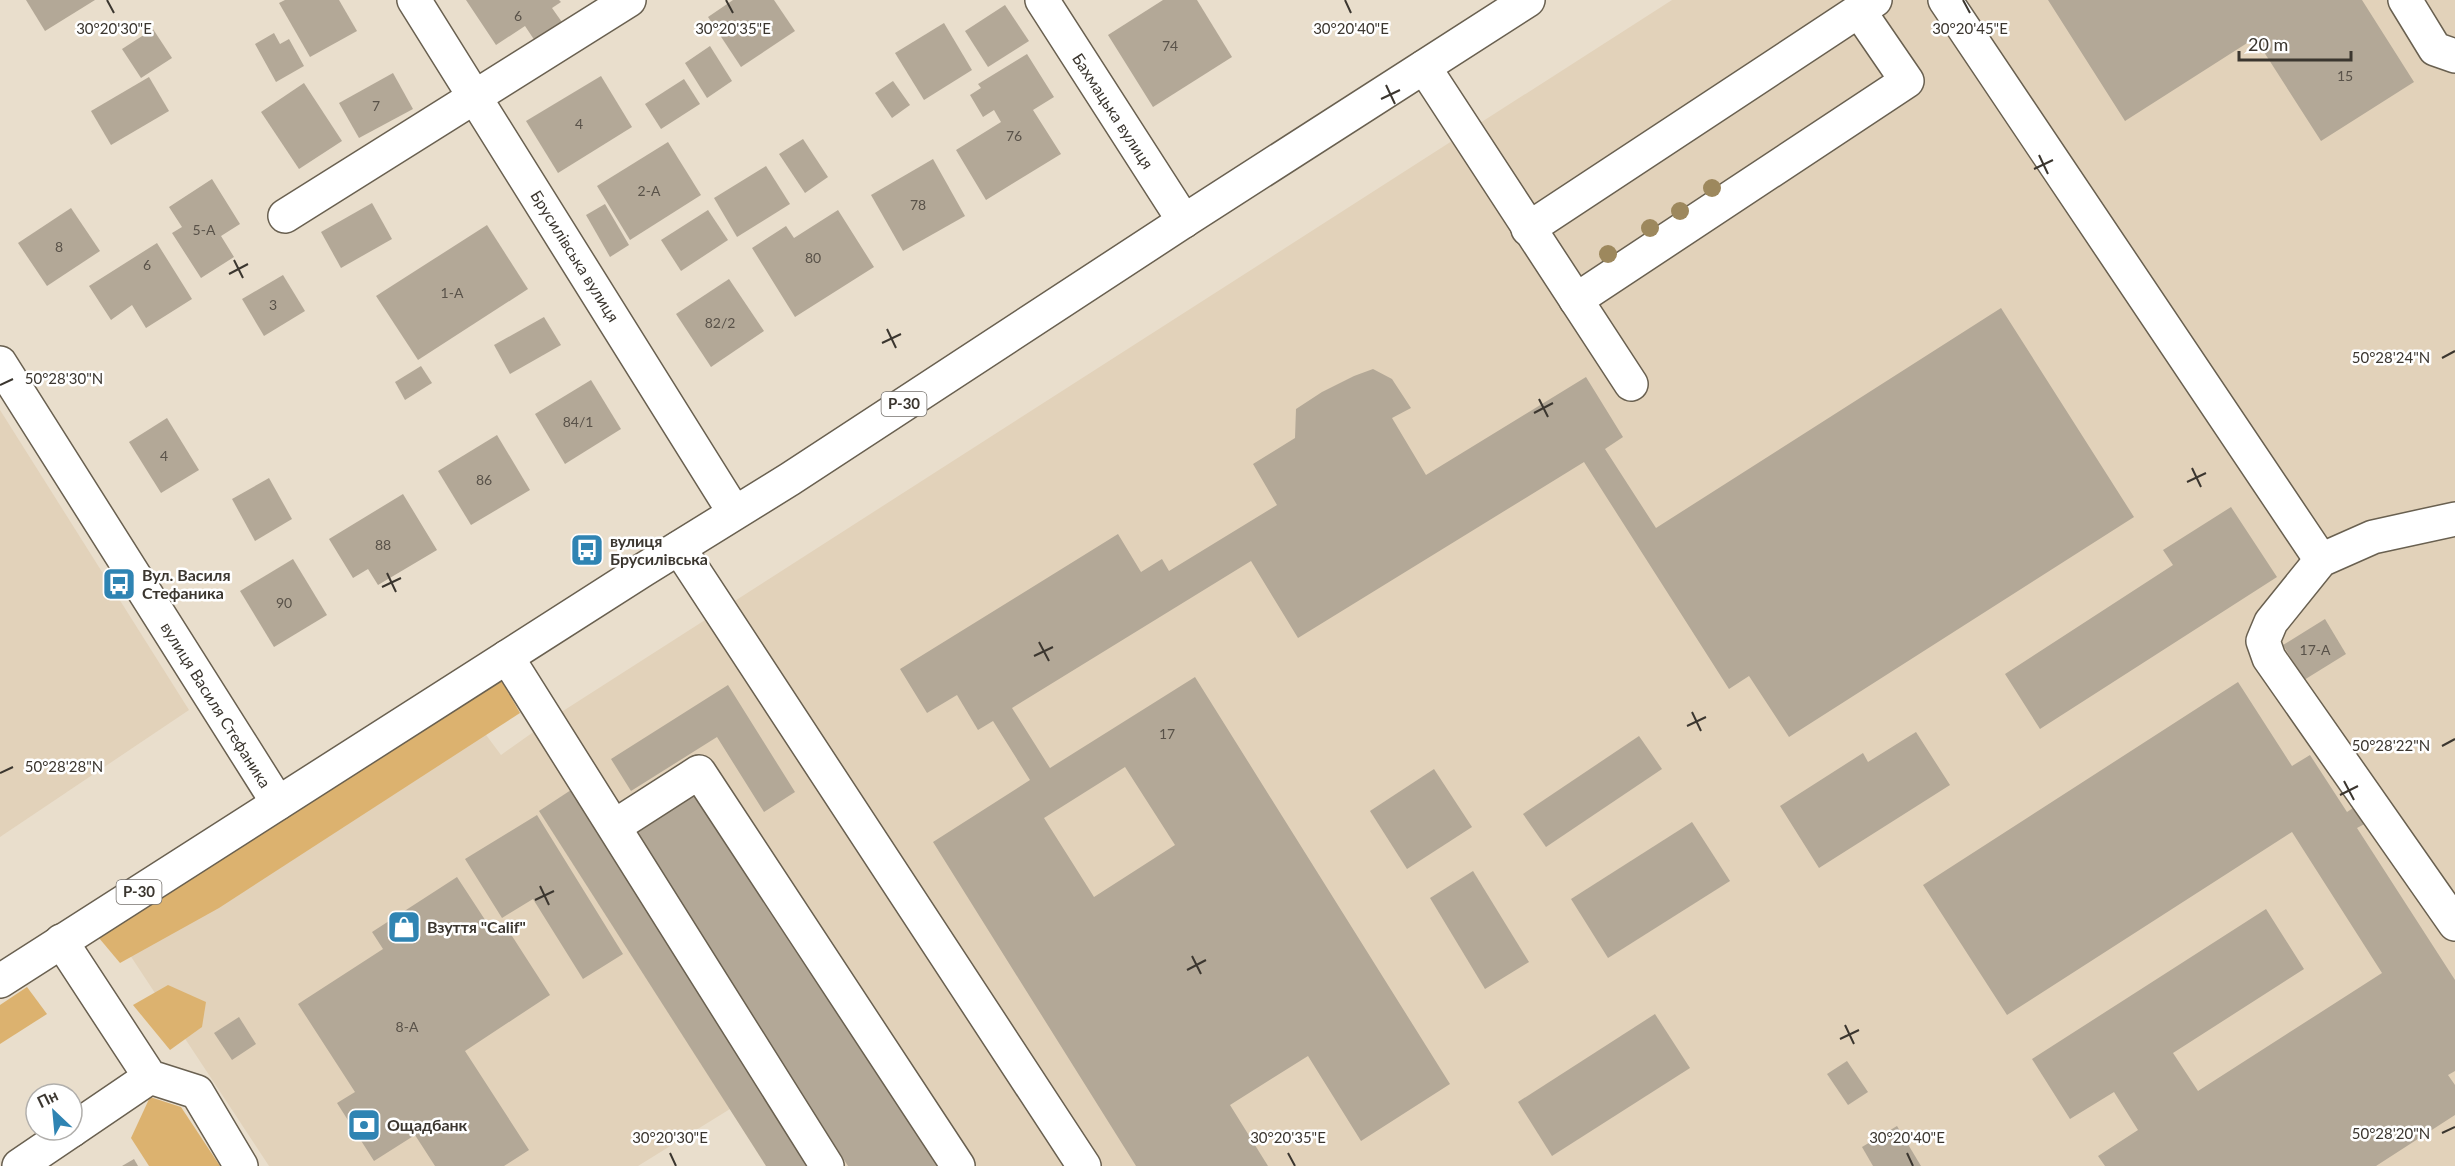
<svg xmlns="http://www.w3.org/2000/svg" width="2455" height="1166" font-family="Lato,sans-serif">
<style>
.built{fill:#e2d2ba}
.green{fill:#dcb26f}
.building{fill:#b3a897;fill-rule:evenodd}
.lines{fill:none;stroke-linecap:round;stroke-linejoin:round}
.minor-casing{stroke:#696050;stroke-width:36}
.major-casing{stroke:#696050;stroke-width:36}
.minor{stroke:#fff;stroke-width:33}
.major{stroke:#fff;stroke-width:33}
.tree{fill:#9d885d}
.ticks{fill:none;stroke:#3b362f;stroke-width:2}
.labels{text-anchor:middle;stroke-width:5;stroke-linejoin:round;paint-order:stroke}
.number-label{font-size:14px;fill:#595249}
.shield{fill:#fff;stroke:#76726d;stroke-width:1.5}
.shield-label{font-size:15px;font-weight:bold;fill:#3b362f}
.street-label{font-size:16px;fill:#3b362f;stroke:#fff}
.poi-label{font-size:16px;font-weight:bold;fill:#3b362f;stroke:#fff;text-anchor:start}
.ticks-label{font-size:15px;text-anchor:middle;fill:#3b362f;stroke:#fff;stroke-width:5;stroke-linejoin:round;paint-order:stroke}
</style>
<rect width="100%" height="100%" fill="#e9decc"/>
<g class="built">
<polygon points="1672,0 2455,0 2455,1166 766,1166 730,1109 638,1166 269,1166 124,946 475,720 501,755 563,711"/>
<polygon points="0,410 189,710 0,837"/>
</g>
<g class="green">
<polygon points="500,678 520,713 219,908 120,963 99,938"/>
<polygon points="168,985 206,1002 202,1027 170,1050 133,1005"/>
<polygon points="27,987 47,1014 0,1044 0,1005"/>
<polygon points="150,1097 181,1107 220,1166 149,1166 131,1138"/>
</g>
<g class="building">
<polygon points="26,0 95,0 45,31"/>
<polygon points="285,0 339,0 357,31 310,57 279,3"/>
<polygon points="466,0 559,0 561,2 552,8 564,25 537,44 525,26 496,45"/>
<polygon points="733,0 774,0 795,31 741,67 708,17"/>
<polygon points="1163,0 1197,0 1232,57 1153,107 1108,35"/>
<polygon points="2048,0 2362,0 2414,82 2321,141 2255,38 2125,121"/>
<polygon points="1005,5 1029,41 988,67 965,31"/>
<polygon points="944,23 972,70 924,100 895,53"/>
<polygon points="153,29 172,58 141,78 122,49"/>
<polygon points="274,33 280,44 289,39 304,66 276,82 255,44"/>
<polygon points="710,46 732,81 707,98 685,63"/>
<polygon points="1027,54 1054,97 1033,110 1061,154 986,200 956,150 1001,122 994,110 983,117 970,95 981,88 978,84"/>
<polygon points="393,73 413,109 359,138 339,103"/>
<polygon points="601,76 632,127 558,173 526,121"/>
<polygon points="149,77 169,111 111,145 91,111"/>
<polygon points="684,79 700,104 661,129 645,104"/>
<polygon points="893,81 910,105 892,118 875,93"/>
<polygon points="304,83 342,141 299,169 261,112"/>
<polygon points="803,139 828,177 805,193 779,154"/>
<polygon points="668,142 701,195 630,240 597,186"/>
<polygon points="933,159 965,216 903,251 871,195"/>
<polygon points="766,166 790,204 737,237 714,198"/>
<polygon points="212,179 240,224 221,236 234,257 201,278 172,233 182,227 169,207"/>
<polygon points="372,203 392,239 341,268 321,232"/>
<polygon points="605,204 629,245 610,257 586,215"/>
<polygon points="71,208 100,251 47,286 18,243"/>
<polygon points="708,210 728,240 681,271 661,240"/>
<polygon points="838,210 874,267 795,317 752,248 786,226 794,238"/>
<polygon points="487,225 528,289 418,360 376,296"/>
<polygon points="157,243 192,299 146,328 132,305 111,320 89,286"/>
<polygon points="283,275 305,311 264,336 242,299"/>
<polygon points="729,279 764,331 711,367 676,314"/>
<path d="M 2001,308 L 2134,517 L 1789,737 L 1749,676 L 1729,689 L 1584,462 L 1298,638 L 1251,561 L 1012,708 L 1050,768 L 1195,677 L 1450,1084 L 1361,1141 L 1308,1056 L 1230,1105 L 1268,1166 L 1136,1166 L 933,842 L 1030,780 L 993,721 L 978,730 L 957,695 L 927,713 L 900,669 L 1118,534 L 1141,572 L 1162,559 L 1169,571 L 1277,505 L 1253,464 L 1295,438 L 1296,409 L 1322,392 L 1354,376 L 1373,369 L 1392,379 L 1411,408 L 1392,418 L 1426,475 L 1586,377 L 1623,437 L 1605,449 L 1656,528 ZM 1125,767 L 1175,845 L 1094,897 L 1044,818 Z"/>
<polygon points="544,317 561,345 510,374 494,345"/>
<polygon points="421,366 432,383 405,400 395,382"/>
<polygon points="591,380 621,429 565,464 535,414"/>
<polygon points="167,418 199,470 161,493 129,442"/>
<polygon points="497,435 530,490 471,525 438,471"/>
<polygon points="269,478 292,519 255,541 232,499"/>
<polygon points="403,494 437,550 378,585 368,569 353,578 329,539"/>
<polygon points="2231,507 2277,577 2040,729 2005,674 2173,565 2163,550"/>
<polygon points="293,559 327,615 274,647 240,591"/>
<polygon points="2325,619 2346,654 2304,680 2283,645"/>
<polygon points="2238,682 2292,766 2310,755 2347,812 2359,804 2370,821 2357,828 2455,980 2455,1071 2448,1075 2455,1085 2455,1115 2376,1166 2105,1166 2098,1156 2138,1130 2114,1092 2070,1119 2032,1059 2266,909 2304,969 2173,1053 2198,1091 2382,973 2292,832 2007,1015 1923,885"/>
<polygon points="728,685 795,792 764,812 717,737 631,791 611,759"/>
<polygon points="1916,732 1950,785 1819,868 1780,806 1863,753 1868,762"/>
<polygon points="1639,736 1662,769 1546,847 1523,814"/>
<polygon points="1434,769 1472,827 1407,869 1370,811"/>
<polygon points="571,790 810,1166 766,1166 539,811"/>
<polygon points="695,792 939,1166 848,1166 634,831"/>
<polygon points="537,815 623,954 583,979 533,899 502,918 465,859"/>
<polygon points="1692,822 1730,881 1608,958 1571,899"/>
<polygon points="1473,871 1529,962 1485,989 1430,898"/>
<polygon points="457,877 493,932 505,925 550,995 465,1051 529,1150 504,1166 435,1166 415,1135 374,1161 337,1103 355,1092 298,1004 383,949 372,932"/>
<polygon points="1655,1014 1690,1068 1552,1156 1518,1102"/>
<polygon points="239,1017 256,1044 232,1060 214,1033"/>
<polygon points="1847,1061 1868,1092 1848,1105 1827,1074"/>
<polygon points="1897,1126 1921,1166 1873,1166 1862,1147"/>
<polygon points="134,1159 138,1166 122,1166"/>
</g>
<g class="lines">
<g class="minor-casing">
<g id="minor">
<polyline points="414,0 734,512"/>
<polyline points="1042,0 1184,221"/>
<polyline points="1945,0 2321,560"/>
<polyline points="2405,0 2435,49 2455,56"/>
<polyline points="1424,67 1631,384"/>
<polyline points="285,216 629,0"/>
<polyline points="1528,229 1875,0"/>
<polyline points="1576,300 1907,81 1859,11"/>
<polyline points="0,363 278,803"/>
<polyline points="2455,519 2373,537 2321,560 2271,622 2263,641 2269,658 2455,924"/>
<polyline points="679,548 1084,1166"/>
<polyline points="507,657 827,1166"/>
<polyline points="615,826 699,772 958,1166"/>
<polyline points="61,941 150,1077 197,1092 241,1166"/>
<polyline points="72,1130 150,1077"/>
<polyline points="19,1166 72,1130"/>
</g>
</g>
<g class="major-casing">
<polyline id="major" points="0,981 643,570 790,479 1184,221 1528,0"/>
</g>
<use href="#minor" class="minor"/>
<use href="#major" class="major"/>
</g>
<g class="tree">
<circle cx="1712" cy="188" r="9"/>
<circle cx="1680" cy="211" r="9"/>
<circle cx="1650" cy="228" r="9"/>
<circle cx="1608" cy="254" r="9"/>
</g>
<path class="ticks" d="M 107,0 L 114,13M 726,0 L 733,13M 1345,0 L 1351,13M 1963,0 L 1970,13M 1386,85 L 1395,104M 1381,99 L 1400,90M 2039,155 L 2048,174M 2034,169 L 2053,160M 234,260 L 243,278M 229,274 L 248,264M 887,329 L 896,348M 882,343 L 901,334M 2442,358 L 2455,351M 0,385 L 13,379M 1539,399 L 1548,417M 1534,413 L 1553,403M 2192,468 L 2201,487M 2187,482 L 2206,473M 387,573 L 396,592M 382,587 L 401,578M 1039,642 L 1049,661M 1034,656 L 1053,647M 1692,712 L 1701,731M 1687,726 L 1706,717M 2442,746 L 2455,739M 0,773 L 13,767M 2344,781 L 2354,800M 2340,795 L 2358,786M 540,886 L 549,905M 535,900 L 554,891M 1192,956 L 1201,974M 1187,970 L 1206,960M 1845,1025 L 1854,1044M 1840,1039 L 1859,1030M 2442,1133 L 2455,1127M 670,1153 L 676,1166M 1288,1153 L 1295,1166M 1907,1153 L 1913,1166"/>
<defs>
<g id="bus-square" transform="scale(1.725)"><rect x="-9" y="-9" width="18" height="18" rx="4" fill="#2f84b3" stroke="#fff"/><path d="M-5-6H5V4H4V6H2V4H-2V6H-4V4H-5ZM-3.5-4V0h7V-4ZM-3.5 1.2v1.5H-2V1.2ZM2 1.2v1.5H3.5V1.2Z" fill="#fff"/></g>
<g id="shop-square" transform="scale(1.725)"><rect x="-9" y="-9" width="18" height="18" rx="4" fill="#2f84b3" stroke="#fff"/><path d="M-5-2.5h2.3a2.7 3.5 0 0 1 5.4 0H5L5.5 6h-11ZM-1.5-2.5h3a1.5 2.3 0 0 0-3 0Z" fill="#fff"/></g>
<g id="bank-square" transform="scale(1.725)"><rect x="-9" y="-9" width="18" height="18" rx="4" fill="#2f84b3" stroke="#fff"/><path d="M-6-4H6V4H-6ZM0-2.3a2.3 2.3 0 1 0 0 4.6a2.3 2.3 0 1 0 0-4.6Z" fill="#fff"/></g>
</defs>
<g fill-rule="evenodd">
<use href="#bus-square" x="587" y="550"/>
<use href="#bus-square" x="119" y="584"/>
<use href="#shop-square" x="404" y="927"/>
<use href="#bank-square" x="364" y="1125"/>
</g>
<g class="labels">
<g class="number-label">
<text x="518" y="21">6</text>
<text x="1170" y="51">74</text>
<text x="2345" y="81">15</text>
<text x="376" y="111">7</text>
<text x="579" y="129">4</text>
<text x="1014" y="141">76</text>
<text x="649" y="196">2-А</text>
<text x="918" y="210">78</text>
<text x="204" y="235">5-А</text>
<text x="59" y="252">8</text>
<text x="813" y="263">80</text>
<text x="147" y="270">6</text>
<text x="452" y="298">1-А</text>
<text x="273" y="310">3</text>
<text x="720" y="328">82/2</text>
<text x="578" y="427">84/1</text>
<text x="164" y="461">4</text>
<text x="484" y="485">86</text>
<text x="383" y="550">88</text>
<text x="284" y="608">90</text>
<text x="2315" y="655">17-А</text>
<text x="1167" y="739">17</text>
<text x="407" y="1032">8-А</text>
</g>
<g class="shield">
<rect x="881.5" y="392" width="45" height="24" rx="4.5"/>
<rect x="116.5" y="880" width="45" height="24" rx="4.5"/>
</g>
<g class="shield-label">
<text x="904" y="409">Р-30</text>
<text x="139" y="897">Р-30</text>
</g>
<g class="street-label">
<text transform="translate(1113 111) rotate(57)" y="6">Бахмацька вулиця</text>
<text transform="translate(575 256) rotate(58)" y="6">Брусилівська вулиця</text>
<text transform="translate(216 705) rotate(58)" y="6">вулиця Василя Стефаника</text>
</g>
<g class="poi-label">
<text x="610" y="547">вулиця<tspan x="610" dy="18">Брусилівська</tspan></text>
<text x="142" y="581">Вул. Василя<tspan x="142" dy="18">Стефаника</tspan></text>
<text x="427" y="933">Взуття "Calif"</text>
<text x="387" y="1131">Ощадбанк</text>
</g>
</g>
<g class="ticks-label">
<text x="733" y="34">30°20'35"E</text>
<text x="1351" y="34">30°20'40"E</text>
<text x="1970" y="34">30°20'45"E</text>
<text x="114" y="34">30°20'30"E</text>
<text x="2391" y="363">50°28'24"N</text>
<text x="64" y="384">50°28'30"N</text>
<text x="2391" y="751">50°28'22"N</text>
<text x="64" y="772">50°28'28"N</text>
<text x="2391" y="1139">50°28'20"N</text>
<text x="670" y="1143">30°20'30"E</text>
<text x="1288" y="1143">30°20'35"E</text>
<text x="1907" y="1143">30°20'40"E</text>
</g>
<g transform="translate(54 1112) rotate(334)"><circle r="28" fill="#ffffff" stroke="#b1afac" stroke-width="1.5"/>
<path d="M0-4.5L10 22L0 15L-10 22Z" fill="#2f84b3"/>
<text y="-9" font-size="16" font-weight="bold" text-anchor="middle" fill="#3b362f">Пн</text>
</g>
<path d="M2239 51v9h112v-9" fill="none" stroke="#3b362f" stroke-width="3"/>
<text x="2248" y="51" font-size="18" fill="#3b362f" stroke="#ffffff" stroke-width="4.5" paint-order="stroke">20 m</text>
</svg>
